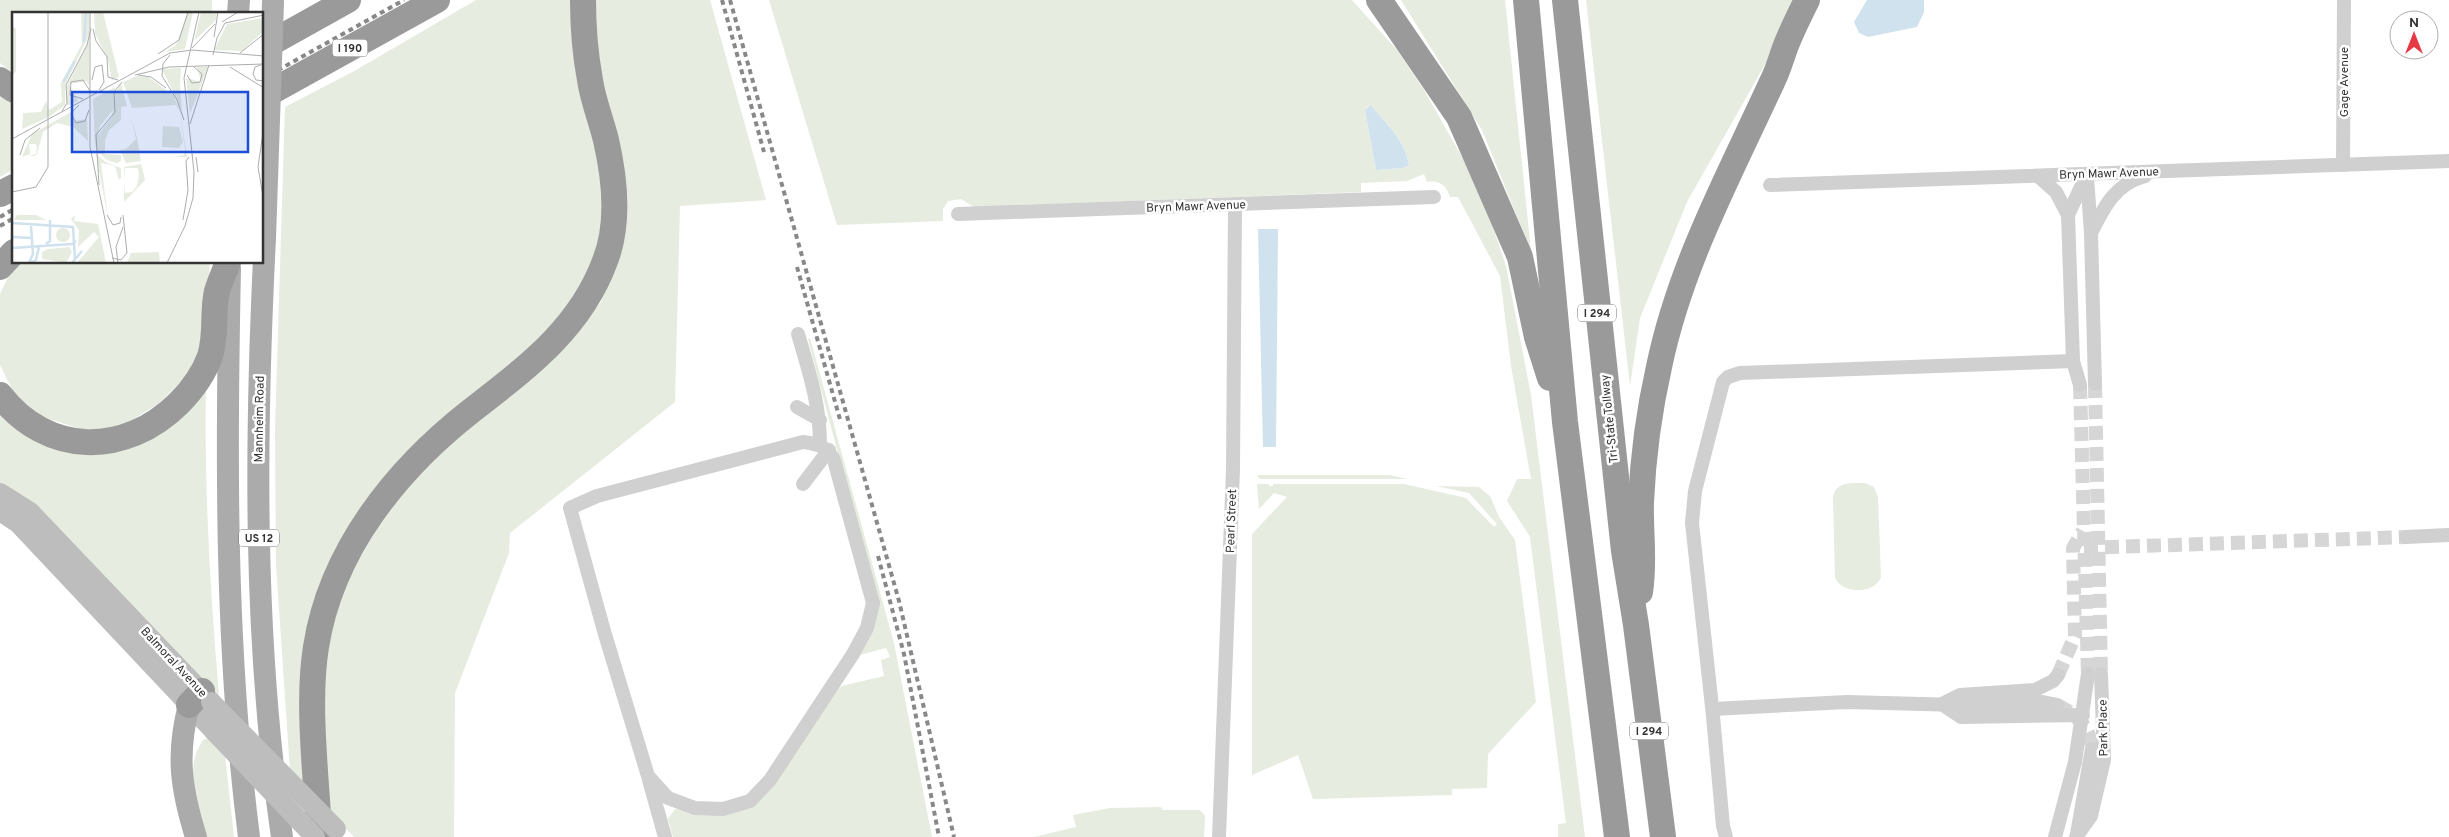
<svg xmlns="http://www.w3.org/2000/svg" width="2449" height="837" font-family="Overpass,sans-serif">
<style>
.green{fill:#e6ecdf;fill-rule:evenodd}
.water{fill:#cfe2ee}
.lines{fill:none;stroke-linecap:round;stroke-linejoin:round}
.street-tunnel{stroke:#d6d6d6;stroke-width:14;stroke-dasharray:14 7;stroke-linecap:butt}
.street{stroke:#d0d0d0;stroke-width:14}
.secondary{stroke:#bdbdbd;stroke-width:20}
.primary{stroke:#ababab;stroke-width:22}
.highway{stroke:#9a9a9a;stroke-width:26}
.rail{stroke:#888;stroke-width:4;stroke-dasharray:5 4;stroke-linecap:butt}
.secondary-bridge{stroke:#bdbdbd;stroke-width:20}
.primary-bridge{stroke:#ababab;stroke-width:22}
.labels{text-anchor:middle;stroke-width:5;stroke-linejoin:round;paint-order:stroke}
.shield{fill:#fff;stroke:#707070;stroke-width:1}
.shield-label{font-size:11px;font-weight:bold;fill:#333}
.street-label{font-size:12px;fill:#333;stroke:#fff}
.inset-river{fill:none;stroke:#cfe2ee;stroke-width:2.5}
.inset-road{fill:none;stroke:#adadad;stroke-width:1}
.view{fill:#1d4ed8;fill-opacity:0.15;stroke:#1d4ed8;stroke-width:2.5}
.inset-edge{fill:none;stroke:#333;stroke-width:2.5}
</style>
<rect width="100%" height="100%" fill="#fff"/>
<g class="green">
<polygon points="0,0 212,0 212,14 14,14 14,74 0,63"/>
<polygon points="476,0 576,0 606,198 600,253 576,302 339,545 309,791 290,771 276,564 275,429 285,107 356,70"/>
<polygon points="592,0 710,0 766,200 680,206 675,402 510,533 509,553 455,693 454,837 354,837 325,807 324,704 327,644 345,584 389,508 450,441 555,357 601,302 621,252 622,157 599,63"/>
<path d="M 769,0 L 1352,0 L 1397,50 L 1424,90 L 1480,189 L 1506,266 L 1531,395 L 1585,837 L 1558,837 L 1558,824 L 1566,823 L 1530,537 L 1507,501 L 1517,479 L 1531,479 L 1511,366 L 1500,276 L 1458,197 L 1450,197 C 1446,185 1440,180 1427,182 L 1424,174 L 1407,181 L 1361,183 L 1361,192 L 974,207 L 961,199 L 948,201 L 943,209 L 943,221 L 837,225 ZM 1369,105 C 1385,119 1406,143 1409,164 L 1403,168 L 1376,170 L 1365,110 Z"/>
<polygon points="1401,0 1505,0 1531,251 1482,130"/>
<polygon points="1586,0 1796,0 1772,52 1687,202 1640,318 1630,386"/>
<polygon points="0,92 14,98 14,169 0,177"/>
<polygon points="19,263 210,263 205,333 188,375 158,404 122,426 84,430 43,417 15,395 0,365 0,294 12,269"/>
<polygon points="810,338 894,643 932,837 673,837 668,819 675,809 754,805 771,789 835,691 842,686 884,676 881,660 890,657 886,648 860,655 874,592 808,339"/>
<path d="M 206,382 C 204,486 210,591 219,695 L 0,484 L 0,410 L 84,451 Z"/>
<polygon points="1257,475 1390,475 1407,479 1260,479"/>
<path d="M 1865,483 L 1874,487 L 1878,497 L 1881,577 C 1874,595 1843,594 1835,578 L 1833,497 C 1836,481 1852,483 1865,483 Z"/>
<polygon points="1257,484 1269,484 1269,486 1273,486 1273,484 1404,484 1466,498 1494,527 1497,524 1469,493 1436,486 1479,487 1490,496 1499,517 1515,540 1536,702 1488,754 1487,788 1452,789 1452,795 1313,799 1298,755 1252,775 1252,534 1287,497 1274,493 1259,509"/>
<path d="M 204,739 L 209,739 L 225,755 L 234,837 L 205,837 C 197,808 183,765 204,739 Z"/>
<polygon points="1161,807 1163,810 1200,810 1205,816 1204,837 1034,837 1076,827 1073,815 1110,808"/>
</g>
<g class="water">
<polygon points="1867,0 1924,0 1924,12 1917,27 1868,37 1859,33 1854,22"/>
<path d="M 1370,105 C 1385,121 1406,142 1409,165 L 1403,168 L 1376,170 L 1365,110 Z"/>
<polygon points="1258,229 1278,229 1276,447 1263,447"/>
</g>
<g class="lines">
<g class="street-tunnel">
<polyline points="2095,384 2101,674"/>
<polyline points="2080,385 2088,674"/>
<polyline points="2084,548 2406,537"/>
<polyline points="2058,675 2075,636 2073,548 2083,531"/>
<path d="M 2057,705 C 2077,715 2090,726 2092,749"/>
</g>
<g class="street">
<polyline points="2343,165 2344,0"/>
<polyline points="2038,176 2056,192 2068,215"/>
<polyline points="2087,177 2091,233 2095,384"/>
<polyline points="1770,185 2449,161"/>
<polyline points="958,214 1434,197"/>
<path d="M 2091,233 C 2104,207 2115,184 2145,176"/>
<path d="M 798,334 C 809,371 820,405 820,444"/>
<polyline points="2080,385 2073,361 2068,215 2087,174"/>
<polyline points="797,407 820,420"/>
<path d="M 803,442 C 819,444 826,446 834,460 L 873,603 L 867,628 L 853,654 L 770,780 L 750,801 L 723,809 L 695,808 L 668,798 L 648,776 L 604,631 L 570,508 L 597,496 Z"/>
<polyline points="803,484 829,450"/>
<polyline points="2406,537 2449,535"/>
<polyline points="1942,704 1960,695 2035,690 2053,681 2058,675"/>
<polyline points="1943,705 1961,717 2083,715"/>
<polyline points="1713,709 1847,702 1960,705 2041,702 2057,705"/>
<polyline points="649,780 665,837"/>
<polyline points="2077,834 2092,749"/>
<polyline points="1219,837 1233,469 1235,205"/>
<polyline points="1726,837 1723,826 1713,716 1692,523 1695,491 1723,382 1728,377 1740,373 2073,361"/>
<polyline points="2055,837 2075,762 2088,674"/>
<polyline points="2076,837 2091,816 2104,760 2101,674"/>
</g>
<g class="secondary">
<polyline points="0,493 30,512 211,702"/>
<polyline points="0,511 18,523 214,731"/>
</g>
<g class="primary">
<polyline points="238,14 239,0"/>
<path d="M 265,238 C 255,437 253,639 282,837"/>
<path d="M 230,268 C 226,459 225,648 249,837"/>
<path d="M 189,705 C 176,755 181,789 196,837"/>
</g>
<g class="highway">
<polyline points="1379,0 1459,117 1520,257 1537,337 1550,378"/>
<polyline points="1526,0 1565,422 1617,837"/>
<polyline points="1565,0 1624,551 1636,625 1663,837"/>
<polyline points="262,48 348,0"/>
<polyline points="0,80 14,90"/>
<polyline points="262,97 437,0"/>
<polyline points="0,194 14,187"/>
<polyline points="0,267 14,252"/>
<path d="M 0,395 C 47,456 125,457 179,403 C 192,390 204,373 210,356 C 217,335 212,312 217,291 C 220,282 224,272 228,262"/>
<path d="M 1640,592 C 1645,561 1640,532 1641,502 C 1643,457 1649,411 1659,367 C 1680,265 1730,174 1773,80 C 1778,70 1781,59 1785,48 C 1791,32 1799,16 1807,0"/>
<polyline points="189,705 202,691"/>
<path d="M 319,831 C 316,774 307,702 316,647 C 331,550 397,469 471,411 C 526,368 580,329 605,261 C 620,223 615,179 606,140 C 601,120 593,100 590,80 C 585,53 583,27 583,0"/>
</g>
<g class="rail">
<polyline points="722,0 764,152"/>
<polyline points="730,0 899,601 954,837"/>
<polyline points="262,79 404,0"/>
<polyline points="0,217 14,209"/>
<polyline points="0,226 14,218"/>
<polyline points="797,267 841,423"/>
<polyline points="878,556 904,654 939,837"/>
</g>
<g class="secondary-bridge">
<polyline points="211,702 336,829"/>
<polyline points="214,731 315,837"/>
</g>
<polyline class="primary-bridge" points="265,238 273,2"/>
</g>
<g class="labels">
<g class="shield">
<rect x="332.5" y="39.5" width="35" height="17" rx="4"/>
<rect x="1578" y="304.5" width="38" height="17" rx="4"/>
<rect x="239" y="529.5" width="40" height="17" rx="4"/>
<rect x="1630" y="722.5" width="38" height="17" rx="4"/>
</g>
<g class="shield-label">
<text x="350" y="52">I 190</text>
<text x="1597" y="317">I 294</text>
<text x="259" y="542">US 12</text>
<text x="1649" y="735">I 294</text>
</g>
<g class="street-label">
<text transform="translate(2344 82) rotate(-90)" y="4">Gage Avenue</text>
<text transform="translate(2109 173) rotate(-2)" y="4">Bryn Mawr Avenue</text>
<text transform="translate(1196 206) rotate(-2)" y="4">Bryn Mawr Avenue</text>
<text transform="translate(259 419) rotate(-89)" y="4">Mannheim Road</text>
<text transform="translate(1609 419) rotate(-96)" y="4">Tri-State Tollway</text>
<text transform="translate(1231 521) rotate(-88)" y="4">Pearl Street</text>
<text transform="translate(174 662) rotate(47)" y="4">Balmoral Avenue</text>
<text transform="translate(2103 728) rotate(-91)" y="4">Park Place</text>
</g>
</g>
<g transform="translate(12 12)">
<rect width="251" height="251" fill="#fff"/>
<path d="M 69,0 L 77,0 L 77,23 L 53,73 L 53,93 L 37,105 L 10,117 L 11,101 L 29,100 L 34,89 L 37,98 L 50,90 L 49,71 L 70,32 ZM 82,0 L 91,0 L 107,65 L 100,68 L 96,48 L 83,21 ZM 176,0 L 181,0 L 173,37 L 153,40 L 164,33 ZM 189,0 L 205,0 L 204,8 L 182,29 ZM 251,6 L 251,20 L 230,39 L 202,38 L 215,12 ZM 0,13 L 4,17 L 4,59 L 0,64 ZM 77,28 L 77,73 L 74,69 L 57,72 L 66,89 L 55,94 L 54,76 ZM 185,55 L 196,55 L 178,102 L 174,66 L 189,70 ZM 169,56 L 168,73 L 170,98 L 150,57 ZM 125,64 L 136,65 L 161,83 L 168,99 L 175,145 L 162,145 L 172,143 L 173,138 L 168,100 L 164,93 L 120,96 L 111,70 ZM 109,71 L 115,94 L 109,95 L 109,108 L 97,118 L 93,129 L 93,142 L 109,143 L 109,149 L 105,151 L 95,148 L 84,138 L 84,126 L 100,105 L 103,82 ZM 103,75 L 104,94 L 88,114 L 83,136 L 81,87 ZM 59,100 L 60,109 L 75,107 L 76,129 L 61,115 L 45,111 L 31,120 L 25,142 L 22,144 L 17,144 L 24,142 L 25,135 L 24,132 L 17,132 L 18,142 L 10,145 L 20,122 ZM 119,104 L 125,126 L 129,149 L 114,151 L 108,138 L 114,137 L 124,127 ZM 151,114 L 167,115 L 171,130 L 167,136 L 150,135 ZM 84,142 L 95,151 L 109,156 L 109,166 L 107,168 L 103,154 L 89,151 L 96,206 ZM 129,152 L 133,168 L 112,190 L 112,171 L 113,181 L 120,180 L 125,174 L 127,162 L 126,156 L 113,156 L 113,168 L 112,155 ZM 5,203 L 24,203 L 34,208 L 5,208 L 2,207 ZM 63,203 L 62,209 L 86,212 L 94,251 L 65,251 L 87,225 L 82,220 L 66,235 L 67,218 L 59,207 ZM44 223a7 7 0 1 1 14 0a7 7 0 1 1-14 0ZM 57,235 L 60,240 L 54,251 L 30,247 L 30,240 L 36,237 ZM 147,240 L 148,251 L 115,251 L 119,241 Z" fill="#e6ecdf"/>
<path class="inset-river" d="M 72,30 L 74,0M 51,70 L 63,49M 0,211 L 61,215 L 63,247M 0,225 L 21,226M 34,232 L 38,229 L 38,208M 0,236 L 60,232 L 64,229M 17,251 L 21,242 L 19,214M 18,251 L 24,248 L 27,235M 60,251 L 70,239"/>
<path class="inset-road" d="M 78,0 L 78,135 L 102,251M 210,10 L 226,0M 81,17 L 84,29 L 95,45 L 96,65 L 106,68M 202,25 L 206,0M 180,36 L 203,12M 228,41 L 252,22M 146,42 L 167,28 L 176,0M 158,43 L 151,52 L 150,64 L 165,88 L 172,108M 201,43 L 205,26 L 213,11 L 252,3M 249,53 L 243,55 L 241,62 L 244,68 L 252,69M 218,55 L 252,76M 123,63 L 157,55 L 252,52M 126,63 L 139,65 L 154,76M 175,63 L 180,71 L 188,70 L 190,62 L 182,55M 80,68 L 83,55 L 90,53 L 92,70 L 87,78M 71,87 L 58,83 L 59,70 L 71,68 L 78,79M 67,93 L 59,101 L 64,111 L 73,109 L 77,98M 50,99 L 55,91 L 54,73 L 75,33 L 79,16M 178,112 L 197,53M 252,114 L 246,155 L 252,190M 0,127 L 158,41 L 180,38 L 252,44M 8,143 L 13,128 L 28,116M 184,145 L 186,160M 87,173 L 84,123 L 103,100 L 102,80 L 110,70M 0,180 L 24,175 L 36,155 L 36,0M 95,203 L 101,213 L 108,211 L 109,205M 171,208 L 176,178 L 174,149 L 177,145M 100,246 L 109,248 L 115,241 L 111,203M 106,251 L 104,235 L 111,215M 155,251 L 173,214 L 181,186 L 182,160 L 172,66 L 187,0"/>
<path class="view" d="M 60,80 L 236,80 L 236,140 L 60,140 Z"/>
<rect width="251" height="251" class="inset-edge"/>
</g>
<g transform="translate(2414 35)"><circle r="24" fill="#ffffff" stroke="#adadad"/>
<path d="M0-4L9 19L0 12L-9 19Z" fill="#e63946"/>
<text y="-8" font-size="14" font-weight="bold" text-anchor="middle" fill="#333333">N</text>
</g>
</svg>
